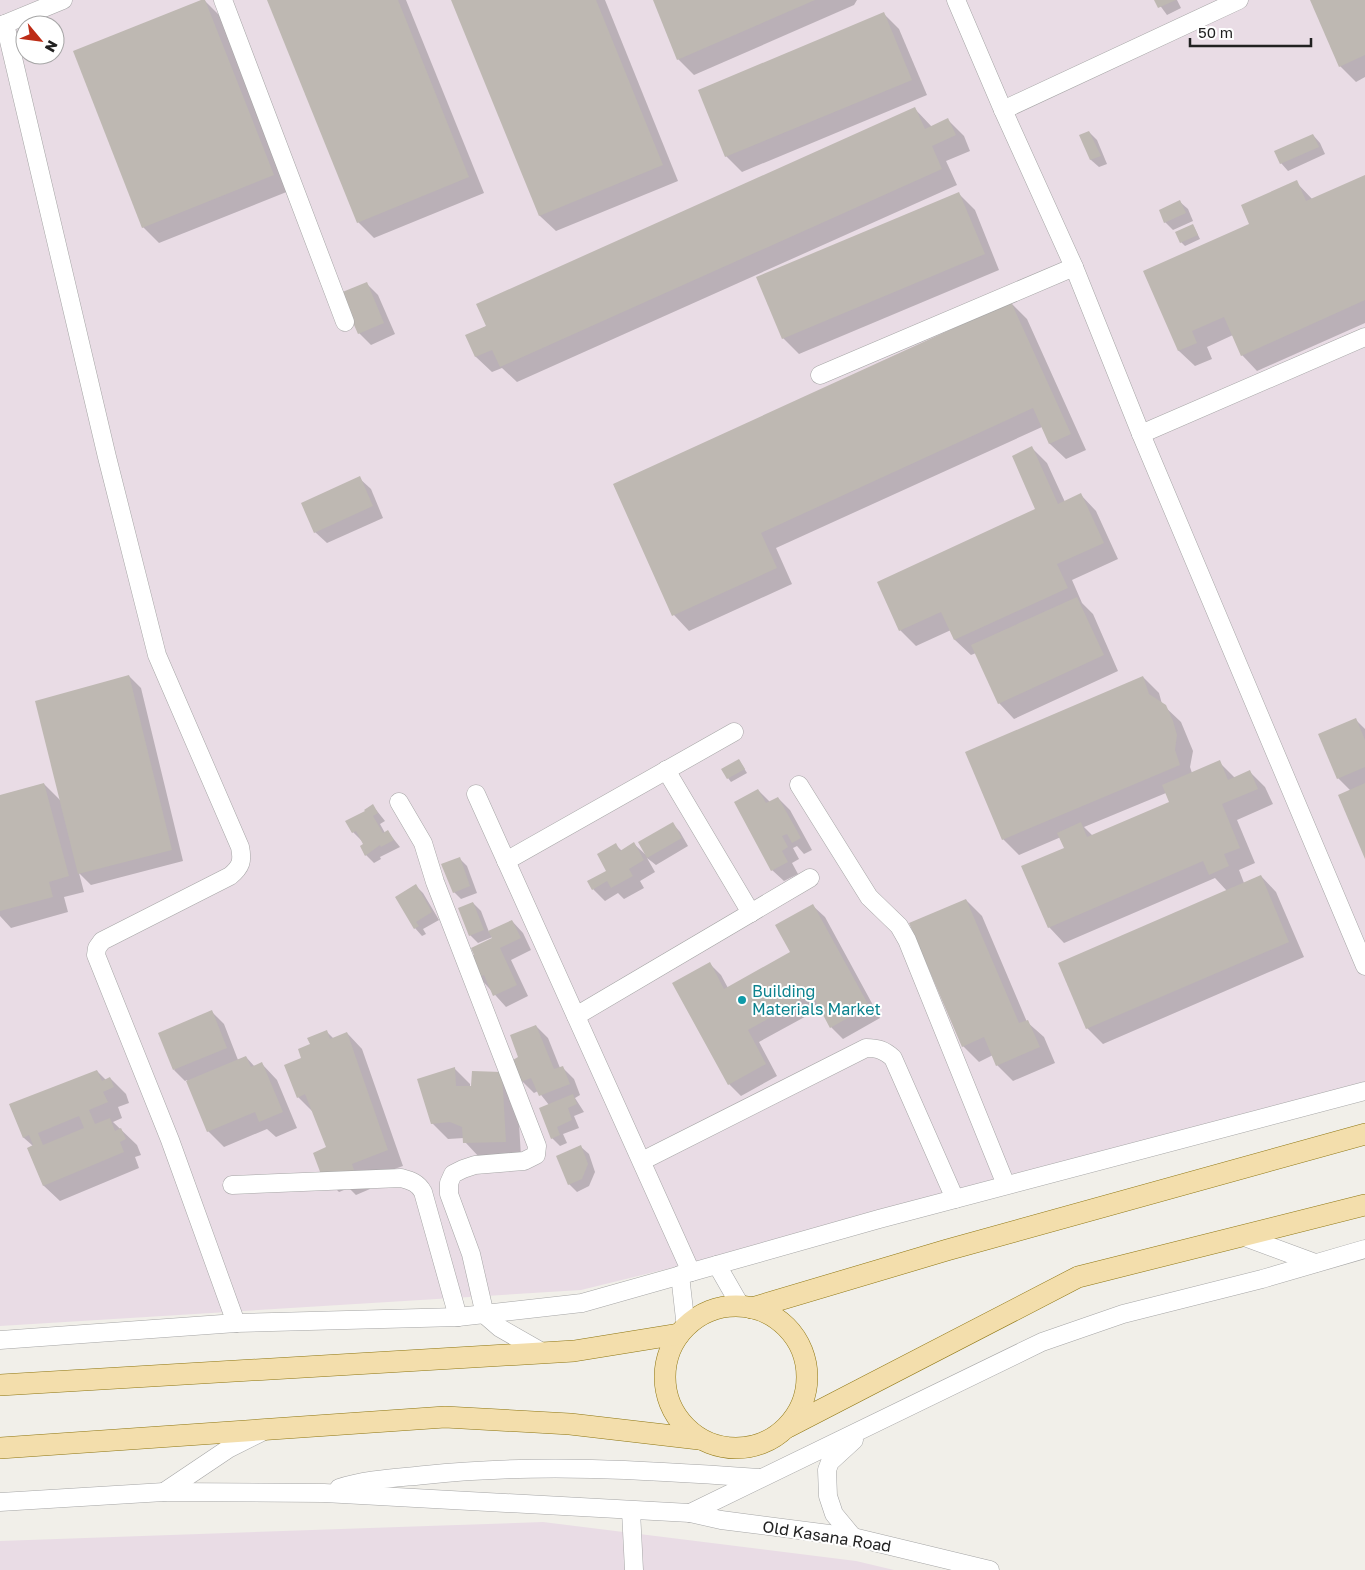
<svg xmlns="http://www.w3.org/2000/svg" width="1365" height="1570" font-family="'Golos Text',sans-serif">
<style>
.industrial{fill:#e9dce5;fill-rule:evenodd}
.shadow{fill:#0003;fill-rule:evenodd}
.building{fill:#beb8b2;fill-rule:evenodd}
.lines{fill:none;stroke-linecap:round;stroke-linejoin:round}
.minor-casing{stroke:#a5a5a5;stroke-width:19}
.major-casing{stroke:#8e7611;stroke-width:22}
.minor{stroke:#fff;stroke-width:18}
.major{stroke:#f3deac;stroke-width:21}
.culture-dot{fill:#0f9aa8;stroke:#fff;stroke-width:2}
.labels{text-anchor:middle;stroke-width:4;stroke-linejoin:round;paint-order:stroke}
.culture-label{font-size:16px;fill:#0d838f;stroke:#fff;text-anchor:start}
.street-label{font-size:16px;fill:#212121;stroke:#fff}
</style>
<rect width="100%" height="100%" fill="#f1efe9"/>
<g class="industrial">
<path d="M 0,0 L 1365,0 L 1365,1095 L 1247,1127 L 581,1290 L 0,1326 ZM 25,25 L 55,25 L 55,55 L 25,55 Z"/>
<polygon points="543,1522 856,1561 894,1570 0,1570 0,1541"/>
</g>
<g class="shadow">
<polygon points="204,0 220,16 289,191 159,243 143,227"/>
<polygon points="268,0 406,0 484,193 374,238 358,222"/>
<polygon points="453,0 605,0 678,181 556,231 540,216"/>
<polygon points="654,0 857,0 854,5 694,75 678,59"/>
<polygon points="1156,0 1177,0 1181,8 1167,15"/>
<polygon points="1311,0 1365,0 1365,77 1356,82 1340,66"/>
<polygon points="884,14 899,29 927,95 742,172 726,156"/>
<polygon points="915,109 932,127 948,120 964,136 970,151 946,161 957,185 517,382 502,368 492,372 476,357 467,336"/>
<polygon points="1089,132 1097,140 1107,164 1099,167 1091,160 1081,136"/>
<polygon points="1313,135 1320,143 1325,154 1288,171 1281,163"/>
<polygon points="1365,176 1365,323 1257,371 1242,355 1233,335 1207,347 1212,359 1195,366 1179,351 1144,272 1251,224 1296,182 1313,200"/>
<polygon points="959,194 975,210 999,270 799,354 783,338"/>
<polygon points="1180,202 1188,209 1193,221 1173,230 1165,222"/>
<polygon points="1193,225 1200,239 1185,246 1181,242"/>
<polygon points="366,283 378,295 395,334 371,345 359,333"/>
<polygon points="1011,303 1027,319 1086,450 1066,459 1050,444 1042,427 776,548 792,584 689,631 674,615 614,485"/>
<polygon points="1032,448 1047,463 1065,502 1081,495 1096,511 1118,559 1072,580 1082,603 1093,614 1118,671 1014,719 999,703 976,653 971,655 955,640 951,630 916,646 900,630 1037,510"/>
<polygon points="359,478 371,489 383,518 327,543 315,532"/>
<polygon points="129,676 141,688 183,861 91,885 79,873 84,892 64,897 68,912 11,928 0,916 0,796 44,784 61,801"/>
<path d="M 1143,677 L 1159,693 L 1162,704 L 1181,722 L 1193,751 L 1190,767 L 1192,773 L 1219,762 L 1235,778 L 1250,772 L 1265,787 L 1273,804 L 1237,820 L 1255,863 L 1239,870 L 1244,883 L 1261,876 L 1276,892 L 1304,957 L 1103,1044 L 1087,1028 L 1227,891 L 1215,878 L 1064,943 L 1049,927 L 1065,848 L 1061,837 L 1019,855 L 1003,839 ZM 1166,793 L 1171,803 L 1093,836 L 1084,827 Z"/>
<polygon points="1355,719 1365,729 1365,856 1351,791 1338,778"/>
<polygon points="739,760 747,773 731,782 728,778"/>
<polygon points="758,790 770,802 778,798 790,810 812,850 804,854 797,846 793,848 799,859 792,863 798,874 784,881 772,870"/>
<polygon points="373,806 385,821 380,824 385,833 388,832 400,847 380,857 381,859 374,863 366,855 365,844 353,832 347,821 367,812"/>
<polygon points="673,824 680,832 688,846 656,865 647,858 655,872 640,881 644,888 624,899 618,893 605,901 593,889 608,871 616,845 622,851 634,844 646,855"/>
<polygon points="459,858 467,866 477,893 461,899 454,892"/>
<polygon points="416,886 423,893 439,920 423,929 426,934 422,936 415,928"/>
<polygon points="966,900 982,916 1027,1022 1044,1037 1055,1063 1013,1081 997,1065 993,1055 979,1062 963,1046"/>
<polygon points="473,903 481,911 489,932 512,921 523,933 531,950 511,960 528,996 506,1007 479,977 476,955 496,938 495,936 478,943 470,935"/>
<polygon points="813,906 825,917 880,1018 843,1039 831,1027 821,1008 759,1042 777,1076 741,1096 729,1084 674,984 710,964 721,975 728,988 792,953"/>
<polygon points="212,1012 224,1024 238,1060 246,1057 255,1067 262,1064 277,1080 297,1128 276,1137 267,1129 224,1147 208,1131 187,1080 185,1081 174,1070"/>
<polygon points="536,1026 548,1038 560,1068 562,1067 574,1079 580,1095 575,1098 584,1112 574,1116 579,1128 563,1134 567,1143 560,1146 552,1138 549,1105 538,1091 534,1093 522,1081 520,1058"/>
<polygon points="326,1031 334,1039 347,1033 362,1049 403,1166 366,1179 370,1189 356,1195 349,1188 339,1192 323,1176 328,1148 314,1113 298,1097 303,1058 311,1045"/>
<polygon points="454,1068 470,1084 470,1087 501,1074 517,1089 521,1157 480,1158 465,1142 464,1138 448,1139 432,1123"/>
<polygon points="97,1071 106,1080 110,1078 126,1094 129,1103 118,1107 122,1118 113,1122 137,1145 141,1155 135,1157 139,1168 60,1201 44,1186 29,1148 33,1146 24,1138 10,1105"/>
<polygon points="581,1147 589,1154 595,1172 589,1186 577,1192 569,1184 558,1157"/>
</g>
<g class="building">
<polygon points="201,0 205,0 274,175 142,228 73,51"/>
<polygon points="267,0 398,0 469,177 357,223"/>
<polygon points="451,0 596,0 663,165 539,216"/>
<polygon points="653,0 815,0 677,60"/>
<polygon points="1154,0 1176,0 1158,8"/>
<polygon points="1310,0 1365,0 1365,55 1339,67"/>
<polygon points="884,12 912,80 725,157 698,90"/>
<polygon points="915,107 925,129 948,118 956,135 932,146 942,169 500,367 492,350 475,357 465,335 486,326 476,304"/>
<polygon points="1089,131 1101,156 1090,160 1079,135"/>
<polygon points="1313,134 1319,147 1280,164 1274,151"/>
<polygon points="1365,175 1365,300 1241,356 1224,317 1192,331 1197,343 1178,351 1143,271 1249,224 1241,205 1297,180 1306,201"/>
<polygon points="959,192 985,254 782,339 756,277"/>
<polygon points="1180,200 1186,213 1164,223 1159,210"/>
<polygon points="1193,224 1198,235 1180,243 1175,232"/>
<polygon points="367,282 384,323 358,334 340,293"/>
<polygon points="1011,302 1071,434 1049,444 1033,408 761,533 777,568 672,616 613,484"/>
<polygon points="1032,446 1058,504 1081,493 1104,543 1057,564 1068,588 954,640 941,612 899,631 877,582 1035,509 1012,456"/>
<polygon points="360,476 373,506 314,533 301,503"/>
<polygon points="1077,597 1104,655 998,704 971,645"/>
<polygon points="129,675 172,850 78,874 35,701"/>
<polygon points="1143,676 1149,694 1166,705 1173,721 1177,735 1175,750 1180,765 1002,840 965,752"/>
<polygon points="1356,718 1365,740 1365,767 1337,779 1318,734"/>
<polygon points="739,759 745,769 727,779 721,769"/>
<polygon points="1220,760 1228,780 1250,770 1258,789 1222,804 1240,848 1224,854 1229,866 1209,875 1203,861 1048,928 1021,866 1064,848 1057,833 1081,822 1087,837 1169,802 1162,785"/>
<polygon points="44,783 69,876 49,882 53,897 0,911 0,795"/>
<polygon points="1365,783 1365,859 1338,795"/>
<polygon points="758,789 766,803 778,797 801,838 792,843 787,834 782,836 788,847 782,851 788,862 771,871 734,802"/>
<polygon points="373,804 378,813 373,816 383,833 388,830 394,840 381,847 380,845 365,856 360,846 363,844 356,831 352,833 345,821 365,811 364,810"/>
<polygon points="673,822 682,838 647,858 638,842"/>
<polygon points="634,842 644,860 629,869 633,876 611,888 607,881 592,890 587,881 606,871 597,854 616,843 620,851"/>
<polygon points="460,857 470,886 453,893 441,864"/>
<polygon points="1261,875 1289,942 1086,1029 1058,963"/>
<polygon points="416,884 432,912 416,922 419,926 414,929 395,897"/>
<polygon points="966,899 1019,1023 1028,1020 1040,1047 996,1066 984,1037 962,1047 909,923"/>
<polygon points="473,902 484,930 469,936 458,908"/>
<polygon points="813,904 869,1006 830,1028 812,994 748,1030 766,1064 728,1085 672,983 710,962 724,989 790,952 775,925"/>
<polygon points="512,920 521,938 500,948 517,985 493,996 484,975 478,978 468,957 474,955 471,948 492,938 488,931"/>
<polygon points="212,1010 227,1048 173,1070 158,1033"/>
<polygon points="536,1025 554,1069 563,1066 570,1084 539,1096 531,1078 521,1082 513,1060 518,1057 510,1035"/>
<polygon points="327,1030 330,1039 347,1032 388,1150 352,1164 355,1173 339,1180 336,1172 322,1177 313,1153 326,1147 305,1094 297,1098 284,1065 301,1058 298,1049 310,1044 307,1038"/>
<polygon points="246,1056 251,1067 262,1062 283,1112 259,1122 255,1112 207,1132 186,1081"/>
<polygon points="455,1067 456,1086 471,1086 472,1071 502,1072 506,1142 463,1143 462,1127 450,1122 431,1124 417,1079"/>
<path d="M 97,1070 L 102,1081 L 110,1077 L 114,1087 L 103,1092 L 108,1102 L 89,1110 L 95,1124 L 110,1118 L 115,1131 L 121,1128 L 126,1139 L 120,1142 L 124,1152 L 43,1186 L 27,1148 L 33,1145 L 29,1135 L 23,1138 L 9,1104 ZM 79,1116 L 84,1128 L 43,1145 L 38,1133 Z"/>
<polygon points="573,1094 577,1104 568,1108 572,1120 557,1127 560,1135 551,1139 539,1108"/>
<polygon points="581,1145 588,1164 582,1179 568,1185 556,1156"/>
</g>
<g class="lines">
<g class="minor-casing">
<g id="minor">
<polyline points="223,0 345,322"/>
<polyline points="956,0 1003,110 1074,267 1141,434 1365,966"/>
<path d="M 5,24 L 107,457 L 157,655 L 240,847 C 243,861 241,867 230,876 L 102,941 L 97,948 L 96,955 L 170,1140 L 236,1323"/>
<polyline points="0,26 63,0"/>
<polyline points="1003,110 1239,0"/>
<polyline points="820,375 1074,267"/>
<polyline points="1141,434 1365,337"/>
<polyline points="666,770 751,913"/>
<polyline points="799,785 869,897 899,926 907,940 1006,1185"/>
<polyline points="476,794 691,1272"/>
<polyline points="399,802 423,843 435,882 537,1146 536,1155 524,1161 475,1165 463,1169 453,1174 449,1183 449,1194 471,1254 485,1315 500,1328 542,1352"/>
<polyline points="506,861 734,732"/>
<polyline points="576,1016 810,878"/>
<path d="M 642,1161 L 866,1048 C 878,1048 884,1050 893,1058 L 955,1199"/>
<path d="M 232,1185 L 401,1178 C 412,1181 418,1183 423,1192 L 458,1317"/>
<polyline points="1242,1236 1315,1263"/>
<polyline points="717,1265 740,1305"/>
<polyline points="680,1275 686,1328"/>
<polyline points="0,1340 236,1323 458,1317 582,1303 879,1219 1365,1091"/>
<path d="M 339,1488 C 367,1479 396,1478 425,1475 C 537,1463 647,1470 759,1478"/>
<polyline points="164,1492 228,1449 262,1432"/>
<polyline points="0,1502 164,1492 324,1493 690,1513 721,1520 853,1537 990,1570"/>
<polyline points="631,1511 634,1570"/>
<polyline points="690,1513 1042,1342 1123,1314 1262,1279 1365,1249"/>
<polyline points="853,1537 834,1514 828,1496 827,1470 830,1462 854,1440"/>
</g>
</g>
<g class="major-casing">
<g id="major">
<circle cx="736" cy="1377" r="71"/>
<polyline points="752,1308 947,1250 1365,1134"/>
<polyline points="0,1385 574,1351 679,1334"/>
<polyline points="788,1427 1078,1277 1365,1205"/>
<polyline points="0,1448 445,1417 570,1424 699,1439"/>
</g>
</g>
<use href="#minor" class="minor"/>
<use href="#major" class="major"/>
</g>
<circle class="culture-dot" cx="742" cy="1000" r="5"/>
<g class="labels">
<g class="culture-label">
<text x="752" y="997">Building<tspan x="752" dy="18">Materials Market</tspan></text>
</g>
<g class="street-label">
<text transform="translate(827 1536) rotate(9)" y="6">Old Kasana Road</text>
</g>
</g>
<g transform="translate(40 40) rotate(119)"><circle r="24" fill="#ffffff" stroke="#a6a6a6"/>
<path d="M0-4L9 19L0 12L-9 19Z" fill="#bd2c16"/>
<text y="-8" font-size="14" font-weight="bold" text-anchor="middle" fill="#212121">N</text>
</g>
<path d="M1190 38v8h121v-8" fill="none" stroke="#212121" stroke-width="2.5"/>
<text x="1198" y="38" font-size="15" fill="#212121" stroke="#ffffff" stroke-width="4" paint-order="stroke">50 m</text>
</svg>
